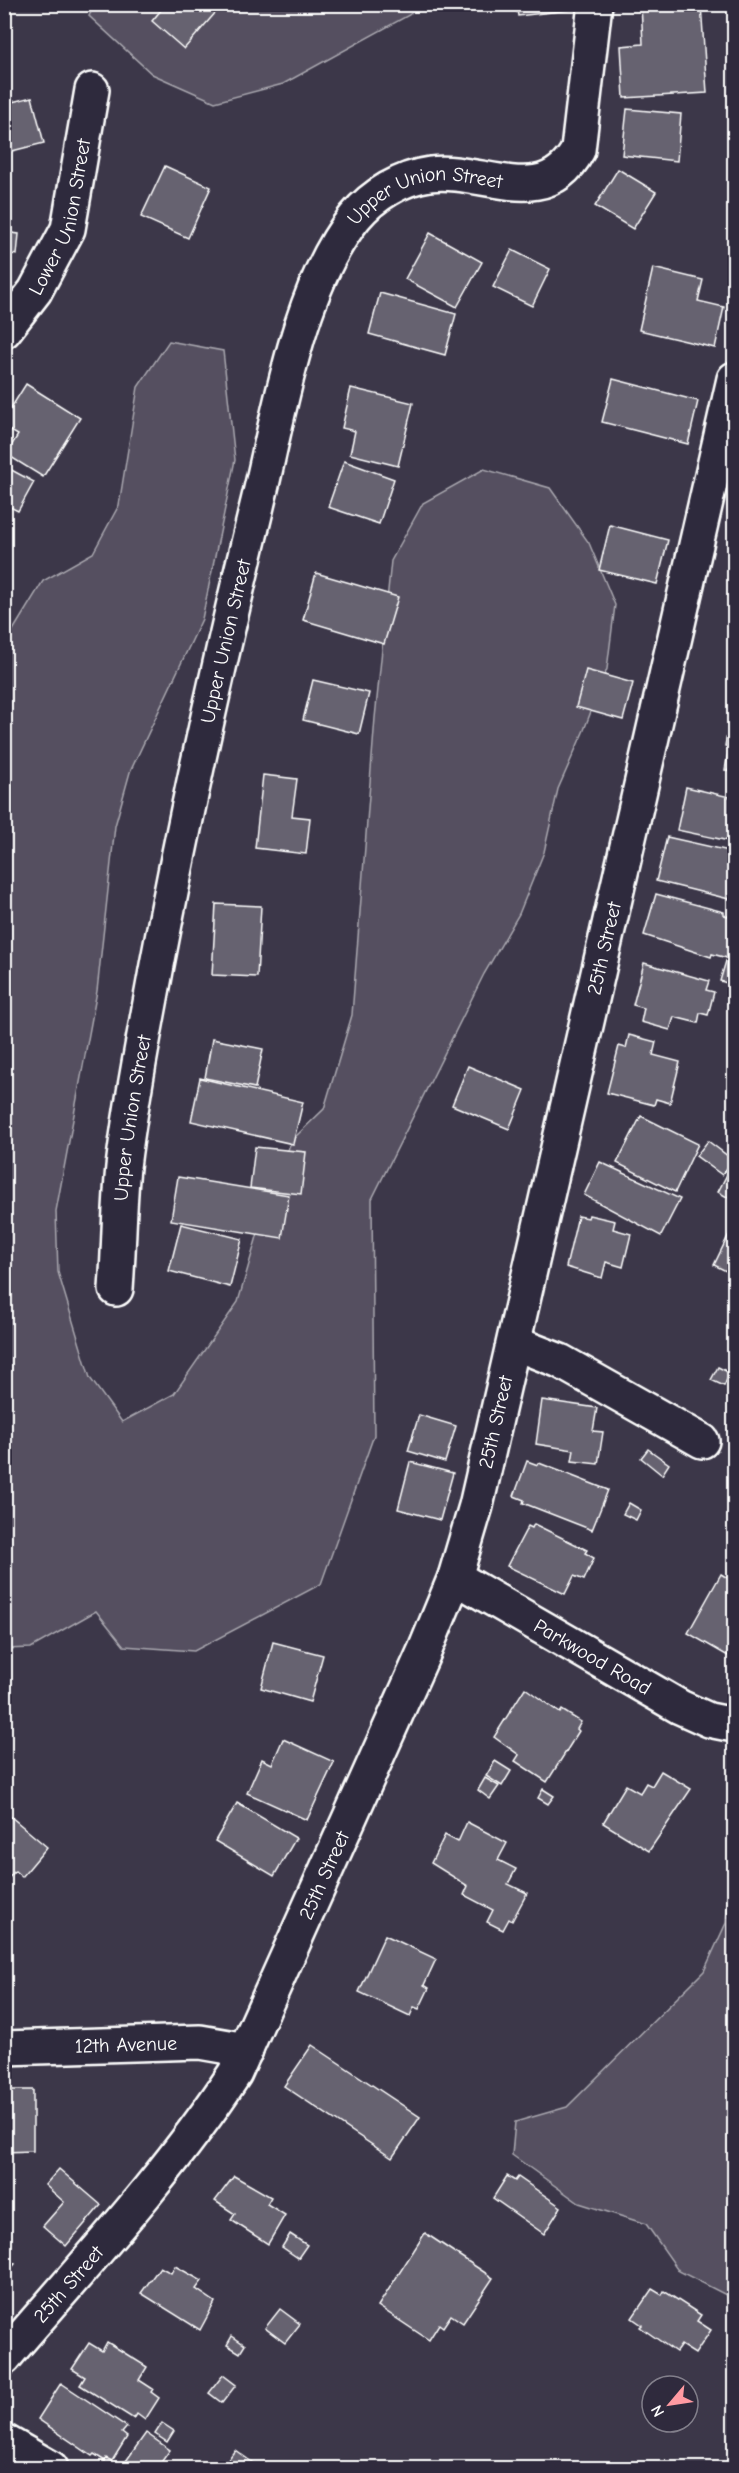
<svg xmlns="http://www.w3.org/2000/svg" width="739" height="2473" font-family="'Comic Neue',sans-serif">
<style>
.green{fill:#555060;stroke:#aaa8b0;stroke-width:1.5}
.building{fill:#666270;stroke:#fff;stroke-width:1.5}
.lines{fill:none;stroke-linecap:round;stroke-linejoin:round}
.minor-casing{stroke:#fff;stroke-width:38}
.minor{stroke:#2f2a3d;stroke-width:33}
.labels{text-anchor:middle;stroke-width:6;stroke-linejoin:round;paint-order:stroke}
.street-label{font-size:20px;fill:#fff;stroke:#2f2a3d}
</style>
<rect width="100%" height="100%" fill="#3c3749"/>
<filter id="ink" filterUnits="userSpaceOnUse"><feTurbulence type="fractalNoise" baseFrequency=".0167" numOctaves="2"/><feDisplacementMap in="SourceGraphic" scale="12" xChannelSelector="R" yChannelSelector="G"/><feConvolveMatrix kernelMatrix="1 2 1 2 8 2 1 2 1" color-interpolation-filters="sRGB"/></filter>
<g filter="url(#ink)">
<g class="green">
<polygon points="95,4 419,5 409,15 283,84 215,102 152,74 89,16"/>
<polygon points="169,341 223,351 235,460 202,619 130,772 115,826 97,991 56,1211 58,1272 90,1378 122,1422 174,1394 238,1302 269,1195 292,1140 324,1109 352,1015 375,718 391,561 423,503 484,469 550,488 589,543 615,605 607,669 584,730 558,789 544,852 519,914 484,974 372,1199 374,1435 321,1584 194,1651 124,1646 96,1611 31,1648 5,1649 4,645 43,581 93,553 119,505 138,387"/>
<polygon points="734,1861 734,2299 679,2271 646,2224 579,2203 512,2155 515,2122 567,2107 704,1971 726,1923 730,1872"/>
</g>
<g class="building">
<polygon points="166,4 223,4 184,49 152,21"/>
<polygon points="516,4 568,4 569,10 518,16"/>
<polygon points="641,4 701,4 707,93 624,98 621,46 643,44"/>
<polygon points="32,97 44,143 4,153 4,104"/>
<polygon points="627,109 681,114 677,161 622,155"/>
<polygon points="165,166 211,187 188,238 141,217"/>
<polygon points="618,169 656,192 633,229 595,206"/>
<polygon points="4,232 19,234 17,255 4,253"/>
<polygon points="430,233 482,262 457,307 405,279"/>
<polygon points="512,250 550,269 532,306 493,287"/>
<polygon points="653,268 703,280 698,301 724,307 715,348 639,330"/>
<polygon points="380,293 456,314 445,355 369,334"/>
<polygon points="613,379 698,401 688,444 602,422"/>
<polygon points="26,384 80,418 43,477 6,454 18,435 4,427 4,419"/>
<polygon points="351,388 413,403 398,466 350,454 355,431 342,428"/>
<polygon points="344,461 394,479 379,524 328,507"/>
<polygon points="4,466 34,482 18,511 4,504"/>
<polygon points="610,525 668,540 657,584 599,570"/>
<polygon points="316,573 398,597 384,644 303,620"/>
<polygon points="586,670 633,683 623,720 576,707"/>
<polygon points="313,680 369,693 359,734 303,720"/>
<polygon points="729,722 734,723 734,771 725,770 729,747 725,746"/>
<polygon points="263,775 297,779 292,816 310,818 306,854 255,848"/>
<polygon points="686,787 734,798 734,842 677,830"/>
<polygon points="667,837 734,852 729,877 734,877 729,899 656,881"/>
<polygon points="656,894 724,912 724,915 734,918 734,948 731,959 712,954 711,957 644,935"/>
<polygon points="216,904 261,906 257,977 212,975"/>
<polygon points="726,961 734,964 734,985 720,981"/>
<polygon points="644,963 709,981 706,990 714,992 708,1015 700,1013 698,1023 674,1017 670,1030 641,1022 644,1008 633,1005"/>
<polygon points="629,1035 656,1042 653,1055 680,1062 670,1103 656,1099 654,1105 607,1093 619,1046 626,1048"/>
<polygon points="212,1039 263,1049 255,1088 205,1078"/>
<polygon points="468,1066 525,1090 509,1129 452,1105"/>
<polygon points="200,1078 303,1102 293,1144 191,1121"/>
<polygon points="641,1116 698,1144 675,1192 617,1163"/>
<polygon points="708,1141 733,1160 722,1175 696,1156"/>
<polygon points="255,1147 306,1152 301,1194 250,1188"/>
<polygon points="600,1162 680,1199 661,1236 584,1195"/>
<polygon points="733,1163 734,1164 734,1201 718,1192"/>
<polygon points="178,1177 289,1195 282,1238 171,1220"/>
<polygon points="589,1215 615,1221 613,1229 631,1234 623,1267 606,1262 602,1278 566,1267 578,1216 588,1218"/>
<polygon points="181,1224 242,1239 230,1287 169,1271"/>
<polygon points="732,1228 734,1229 734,1275 714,1265"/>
<polygon points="718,1367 730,1373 724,1386 711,1380"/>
<polygon points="542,1400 597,1408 593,1431 603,1432 598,1464 572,1461 574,1450 536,1444"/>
<polygon points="419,1415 456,1426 445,1462 408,1451"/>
<polygon points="648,1449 669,1464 662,1475 641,1458"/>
<polygon points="527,1461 538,1465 539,1463 608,1490 592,1530 523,1503 524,1500 514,1496"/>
<polygon points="410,1462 453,1473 440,1520 398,1509"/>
<polygon points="629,1503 641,1510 636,1520 623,1514"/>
<polygon points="534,1524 587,1550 585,1553 594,1558 584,1580 574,1576 565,1594 507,1566 528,1526 532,1528"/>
<polygon points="721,1574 734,1582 734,1644 728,1656 688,1633"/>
<polygon points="273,1642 323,1655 310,1702 261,1688"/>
<polygon points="525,1688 560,1713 562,1710 581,1722 577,1729 579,1731 547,1782 515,1761 519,1755 494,1737"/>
<polygon points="283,1739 334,1762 307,1820 247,1793 262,1759 272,1764"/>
<polygon points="495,1761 511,1771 502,1786 486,1776"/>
<polygon points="661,1771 691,1789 649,1851 603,1823 626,1785 640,1793 646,1783 652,1786"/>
<polygon points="485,1778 499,1786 490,1799 478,1790"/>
<polygon points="543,1789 554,1796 548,1804 538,1798"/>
<polygon points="237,1803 296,1838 274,1876 215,1841"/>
<polygon points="4,1811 47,1847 22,1877 15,1871 4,1883"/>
<polygon points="467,1822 507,1843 498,1860 516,1869 508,1884 527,1893 512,1921 509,1919 503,1930 487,1922 493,1910 464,1895 468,1886 431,1863 445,1835 458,1842"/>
<polygon points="385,1935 436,1959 424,1985 429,1988 419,2009 414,2007 410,2016 359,1992"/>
<polygon points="312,2045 420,2117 392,2158 284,2086"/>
<polygon points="4,2090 33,2090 33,2151 4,2152"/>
<polygon points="59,2169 101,2205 66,2246 43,2226 64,2202 45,2185"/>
<polygon points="234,2176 271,2197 267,2204 285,2215 268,2244 231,2220 235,2214 215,2201"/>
<polygon points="507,2176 515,2181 518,2177 561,2207 544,2234 493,2198"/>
<polygon points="425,2233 493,2278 463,2323 451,2315 443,2327 439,2324 429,2340 378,2306"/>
<polygon points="290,2234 307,2245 298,2258 282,2247"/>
<polygon points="4,2256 15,2264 4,2277"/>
<polygon points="175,2266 202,2281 196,2289 215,2302 200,2330 141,2293 160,2267 171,2273"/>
<polygon points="652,2289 662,2295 664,2291 701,2315 697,2321 711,2330 695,2354 681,2345 676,2352 640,2327 642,2325 632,2318"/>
<polygon points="280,2309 300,2324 285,2343 265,2328"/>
<polygon points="232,2336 245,2345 240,2353 227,2345"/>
<polygon points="107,2342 147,2367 139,2380 153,2389 151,2392 159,2398 145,2420 137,2414 134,2419 80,2385 85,2377 72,2369 89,2343 102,2351"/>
<polygon points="223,2375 236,2385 222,2403 209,2393"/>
<polygon points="61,2383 127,2427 122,2433 127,2437 112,2461 106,2458 105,2461 94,2454 92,2456 38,2419"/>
<polygon points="162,2423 174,2431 167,2442 155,2434"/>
<polygon points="146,2433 170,2450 157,2468 121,2468"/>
<polygon points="235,2450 260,2468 223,2467"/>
</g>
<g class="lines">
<g class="minor-casing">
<g id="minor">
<path id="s1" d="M 4,331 L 35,291 L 68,229 L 92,90"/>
<path id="s2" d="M 116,1289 C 119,1248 119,1207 123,1167 C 131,1099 145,1032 157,965 C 186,811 220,658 257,506 C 279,417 297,289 355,217 C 373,195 401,178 430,174 C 482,167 545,212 578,150 L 595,4"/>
<polyline points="514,1343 560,1361 702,1441"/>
<path id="s3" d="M 455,1577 L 680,1707 L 709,1720 L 734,1725"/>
<path id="s4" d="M 4,2048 L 200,2042 L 246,2050"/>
<path id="s5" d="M 4,2358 C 83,2266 168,2175 235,2073 L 425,1650 L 455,1577 L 476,1506 L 734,379"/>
<polyline points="4,2441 51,2468"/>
</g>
</g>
<use href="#minor" class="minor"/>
</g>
</g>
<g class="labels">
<g class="street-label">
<text dy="7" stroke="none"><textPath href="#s2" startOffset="1182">Upper Union Street</textPath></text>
<text dy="7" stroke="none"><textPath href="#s1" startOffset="130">Lower Union Street</textPath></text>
<text dy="7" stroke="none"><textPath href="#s2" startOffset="658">Upper Union Street</textPath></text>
<text dy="7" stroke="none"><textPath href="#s5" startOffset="1556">25th Street</textPath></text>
<text dy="7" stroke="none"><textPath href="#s2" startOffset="172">Upper Union Street</textPath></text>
<text dy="7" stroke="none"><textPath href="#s5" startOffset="1070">25th Street</textPath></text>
<text dy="7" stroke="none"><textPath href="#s3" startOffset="159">Parkwood Road</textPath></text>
<text dy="7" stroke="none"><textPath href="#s5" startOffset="584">25th Street</textPath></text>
<text dy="7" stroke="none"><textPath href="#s4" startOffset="122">12th Avenue</textPath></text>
<text dy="7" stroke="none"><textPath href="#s5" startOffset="98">25th Street</textPath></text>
</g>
</g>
<rect width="739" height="2473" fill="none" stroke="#2f2a3d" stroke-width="24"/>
<rect x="12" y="12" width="715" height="2449" fill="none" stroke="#fff" stroke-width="2" filter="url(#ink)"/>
<g transform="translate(670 2404) rotate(241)"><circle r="28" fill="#2f2a3d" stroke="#827f8b" stroke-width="1.5"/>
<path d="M0-4.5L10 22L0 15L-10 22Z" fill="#ff9aa2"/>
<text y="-9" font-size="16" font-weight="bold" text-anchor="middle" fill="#ffffff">N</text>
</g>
</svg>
